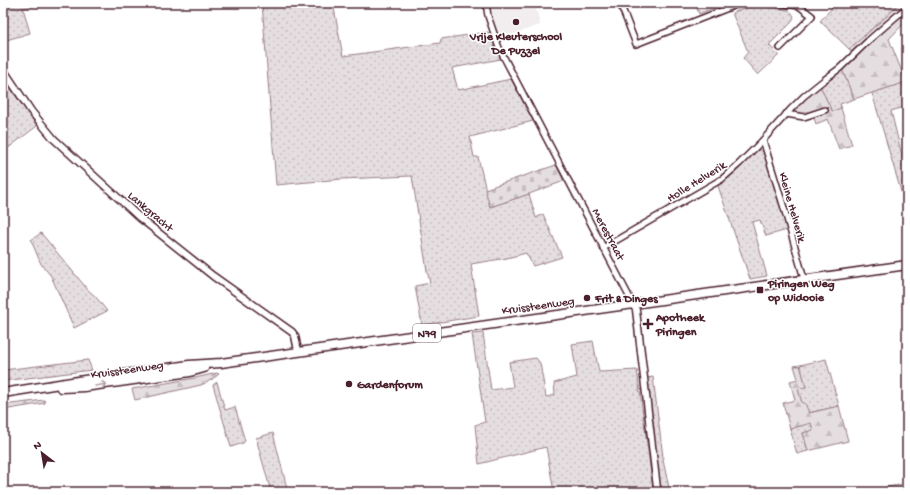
<svg xmlns="http://www.w3.org/2000/svg" width="910" height="495" font-family="'Gochi Hand',sans-serif">
<style>
.built{fill:#f2eeef}
.grass{fill:url(#grass-dots);stroke:#987e86}
.forest{fill:url(#forest-firs);stroke:#987e86}
.cemetery{fill:url(#cemetery-stones);stroke:#987e86}
.lines{fill:none;stroke-linecap:round;stroke-linejoin:round}
.minor-casing{stroke:#4a1f2b;stroke-width:8}
.tertiary-casing{stroke:#4a1f2b;stroke-width:9}
.primary-casing{stroke:#4a1f2b;stroke-width:11}
.minor{stroke:#fff;stroke-width:5}
.tertiary{stroke:#fff;stroke-width:6}
.primary{stroke:#fff;stroke-width:8}
.oneway{stroke:#ae9aa0}
.poi-dot{fill:#4a1f2b;stroke:#fff;stroke-width:1.5}
.labels{text-anchor:middle;stroke-width:3;stroke-linejoin:round;paint-order:stroke}
.shield{fill:#fff;stroke:#80626b;stroke-width:1}
.shield-label{font-size:11px;font-weight:bold;fill:#4a1f2b}
.poi-label{font-size:12px;font-weight:bold;fill:#4a1f2b;stroke:#fff;text-anchor:start}
.street-label{font-size:12px;fill:#4a1f2b;stroke:#fff}
</style>
<defs>
<pattern id="grass-dots" width="8" height="8" patternUnits="userSpaceOnUse"><rect width="8" height="8" fill="#e5dee0"/><path d="M2 2h.1M6 6h.1" fill="none" stroke="#c6bec0" stroke-width="1.8" stroke-linecap="round"/></pattern>
<pattern id="forest-firs" width="22" height="20" patternUnits="userSpaceOnUse"><rect width="22" height="20" fill="#e5dee0"/><path d="M5 1l3.5 6h-7zM16 11l3.5 6h-7z" fill="#c6bec0"/></pattern>
<pattern id="cemetery-stones" width="16" height="16" patternUnits="userSpaceOnUse"><rect width="16" height="16" fill="#e5dee0"/><path d="M2 7V4a2 2 0 0 1 4 0v3zM10 15v-3a2 2 0 0 1 4 0v3z" fill="#c6bec0"/></pattern>
</defs>
<rect width="100%" height="100%" fill="#fff"/>
<filter id="ink" filterUnits="userSpaceOnUse"><feTurbulence type="fractalNoise" baseFrequency=".025" numOctaves="2"/><feDisplacementMap in="SourceGraphic" scale="8" xChannelSelector="R" yChannelSelector="G"/><feConvolveMatrix kernelMatrix="1 2 1 2 8 2 1 2 1" color-interpolation-filters="sRGB"/></filter>
<g filter="url(#ink)">
<polygon class="built" points="488,3 534,3 539,19 540,25 499,39 494,27"/>
<g class="grass">
<polygon points="3,3 38,3 38,5 23,8 30,33 3,41"/>
<polygon points="262,3 333,3 343,56 440,43 441,39 488,32 501,59 452,68 458,90 511,79 533,121 470,137 474,157 478,157 490,207 529,194 536,218 543,214 562,257 533,266 526,253 507,258 471,264 479,316 422,325 415,286 430,283 427,271 412,176 342,179 276,185"/>
<polygon points="695,3 726,3 699,14"/>
<polygon points="828,3 899,3 889,14 849,49 820,21 832,8 828,4"/>
<polygon points="754,5 789,10 792,13 794,17 791,23 769,45 779,55 758,75 743,58 748,52 732,13 747,7"/>
<polygon points="842,69 854,99 840,104 841,108 832,112 820,86"/>
<polygon points="3,78 37,126 3,152"/>
<polygon points="906,82 907,85 907,106 891,111 907,176 907,212 872,93"/>
<polygon points="758,150 761,150 764,152 787,230 766,236 760,220 752,222 767,276 750,279 718,186 734,173"/>
<polygon points="41,233 88,290 95,296 107,311 74,328 51,276 41,264 31,240"/>
<polygon points="483,333 491,390 513,387 509,362 536,358 540,363 546,397 555,395 554,383 577,377 572,344 593,341 599,372 637,370 652,481 654,492 554,492 546,447 479,464 475,425 485,422 472,334"/>
<polygon points="826,359 839,406 808,413 802,404 798,389 806,387 800,365"/>
<polygon points="88,360 92,370 3,381 3,370"/>
<polygon points="653,377 664,465 670,492 662,492 658,479 647,378"/>
<polygon points="217,382 225,410 235,407 245,441 243,443 231,447 213,385"/>
<polygon points="811,422 813,430 803,433 808,451 797,454 790,429"/>
<polygon points="273,433 288,492 271,492 256,438"/>
<polygon points="907,484 907,492 887,492 886,487"/>
</g>
<g class="forest">
<polygon points="899,3 907,3 907,20 889,39 906,82 872,93 854,99 842,69 856,56 849,49 889,14"/>
<path d="M 820,86 L 832,111 L 841,108 L 852,145 L 839,149 L 828,119 L 816,124 L 812,112 C 805,114 797,115 791,111 Z"/>
<polygon points="800,365 806,387 798,389 802,403 805,403 809,413 839,406 848,441 808,451 803,433 813,430 811,423 790,429 783,403 795,400 790,381 798,379 794,366"/>
<path d="M 217,373 L 219,374 C 213,379 208,382 201,385 L 135,400 L 132,389 L 195,378 Z"/>
<polygon points="44,400 45,403 3,410 3,405"/>
</g>
<polygon class="cemetery" points="556,165 564,181 529,194 490,207 485,189"/>
<g class="lines">
<g class="minor-casing">
<g id="minor">
<polyline points="486,3 488,16 499,48 633,304"/>
<polyline points="620,3 636,44 741,3"/>
<polyline points="779,3 799,6 812,16 780,48"/>
<polyline points="786,114 804,117 825,110"/>
<polyline points="763,140 784,208 804,279"/>
<polyline points="603,248 722,179 739,164 763,140 791,109 804,96 824,80 840,68 869,40 907,7"/>
</g>
</g>
<g class="tertiary-casing">
<g id="tertiary">
<polyline points="3,69 31,111 54,139 140,218 213,276 292,332 295,336 298,351"/>
<polyline points="633,304 636,310 657,488 659,492"/>
</g>
</g>
<g class="primary-casing">
<g id="primary">
<polyline points="61,388 84,387 190,372 204,368"/>
<polyline points="3,393 97,378 189,365 221,363 907,265"/>
</g>
</g>
<use href="#minor" class="minor"/>
<use href="#tertiary" class="tertiary"/>
<use href="#primary" class="primary"/>
</g>
<defs><path id="oneway-shaft" d="M-6 0H5M1.5-3L5.5 0L1.5 3" fill="none" stroke-width="1.6" stroke-linecap="round" stroke-linejoin="round"/></defs>
<use class="oneway" href="#oneway-shaft" transform="translate(101 385) rotate(-9)"/>
</g>
<g class="poi-dot">
<circle cx="516" cy="22" r="4"/>
<rect x="756" y="286" width="8" height="8" rx="2"/>
<circle cx="587" cy="298" r="4"/>
<path d="M646 318h4v4h4v4h-4v4h-4v-4h-4v-4h4z"/>
<circle cx="349" cy="384" r="4"/>
</g>
<g class="labels">
<rect class="shield" x="413" y="324" width="28" height="18" rx="3"/>
<g class="shield-label">
<text x="427" y="337">N79</text>
</g>
<g class="poi-label">
<text x="516" y="40" text-anchor="middle">Vrije Kleuterschool<tspan x="516" dy="14">De Puzzel</tspan></text>
<text x="768" y="287">Piringen Weg<tspan x="768" dy="14">op Widooie</tspan></text>
<text x="595" y="302">Frit &amp; Dinges</text>
<text x="656" y="321">Apotheek<tspan x="656" dy="14">Piringen</tspan></text>
<text x="357" y="388">Gardenforum</text>
</g>
<g class="street-label">
<text transform="translate(696 181) rotate(-32)" y="4">Holle Helverik</text>
<text transform="translate(793 207) rotate(74)" y="4">Kleine Helverik</text>
<text transform="translate(151 211) rotate(40)" y="4">Lankgracht</text>
<text transform="translate(609 234) rotate(62)" y="4">Merestraat</text>
<text transform="translate(538 305) rotate(-8)" y="4">Kruissteenweg</text>
<text transform="translate(127 369) rotate(-8)" y="4">Kruissteenweg</text>
</g>
</g>
<rect width="910" height="495" fill="none" stroke="#fff" stroke-width="16"/>
<rect x="8" y="8" width="894" height="479" fill="none" stroke="#4a1f2b" stroke-width="1.5" filter="url(#ink)"/>
<g transform="translate(42 453) rotate(329)" stroke="#ffffff" stroke-width="3" paint-order="stroke">
<path d="M0-3L7 15L0 10L-7 15Z" fill="#4a1f2b"/>
<text y="-6" font-size="11" font-weight="bold" text-anchor="middle" fill="#4a1f2b">N</text>
</g>
</svg>
